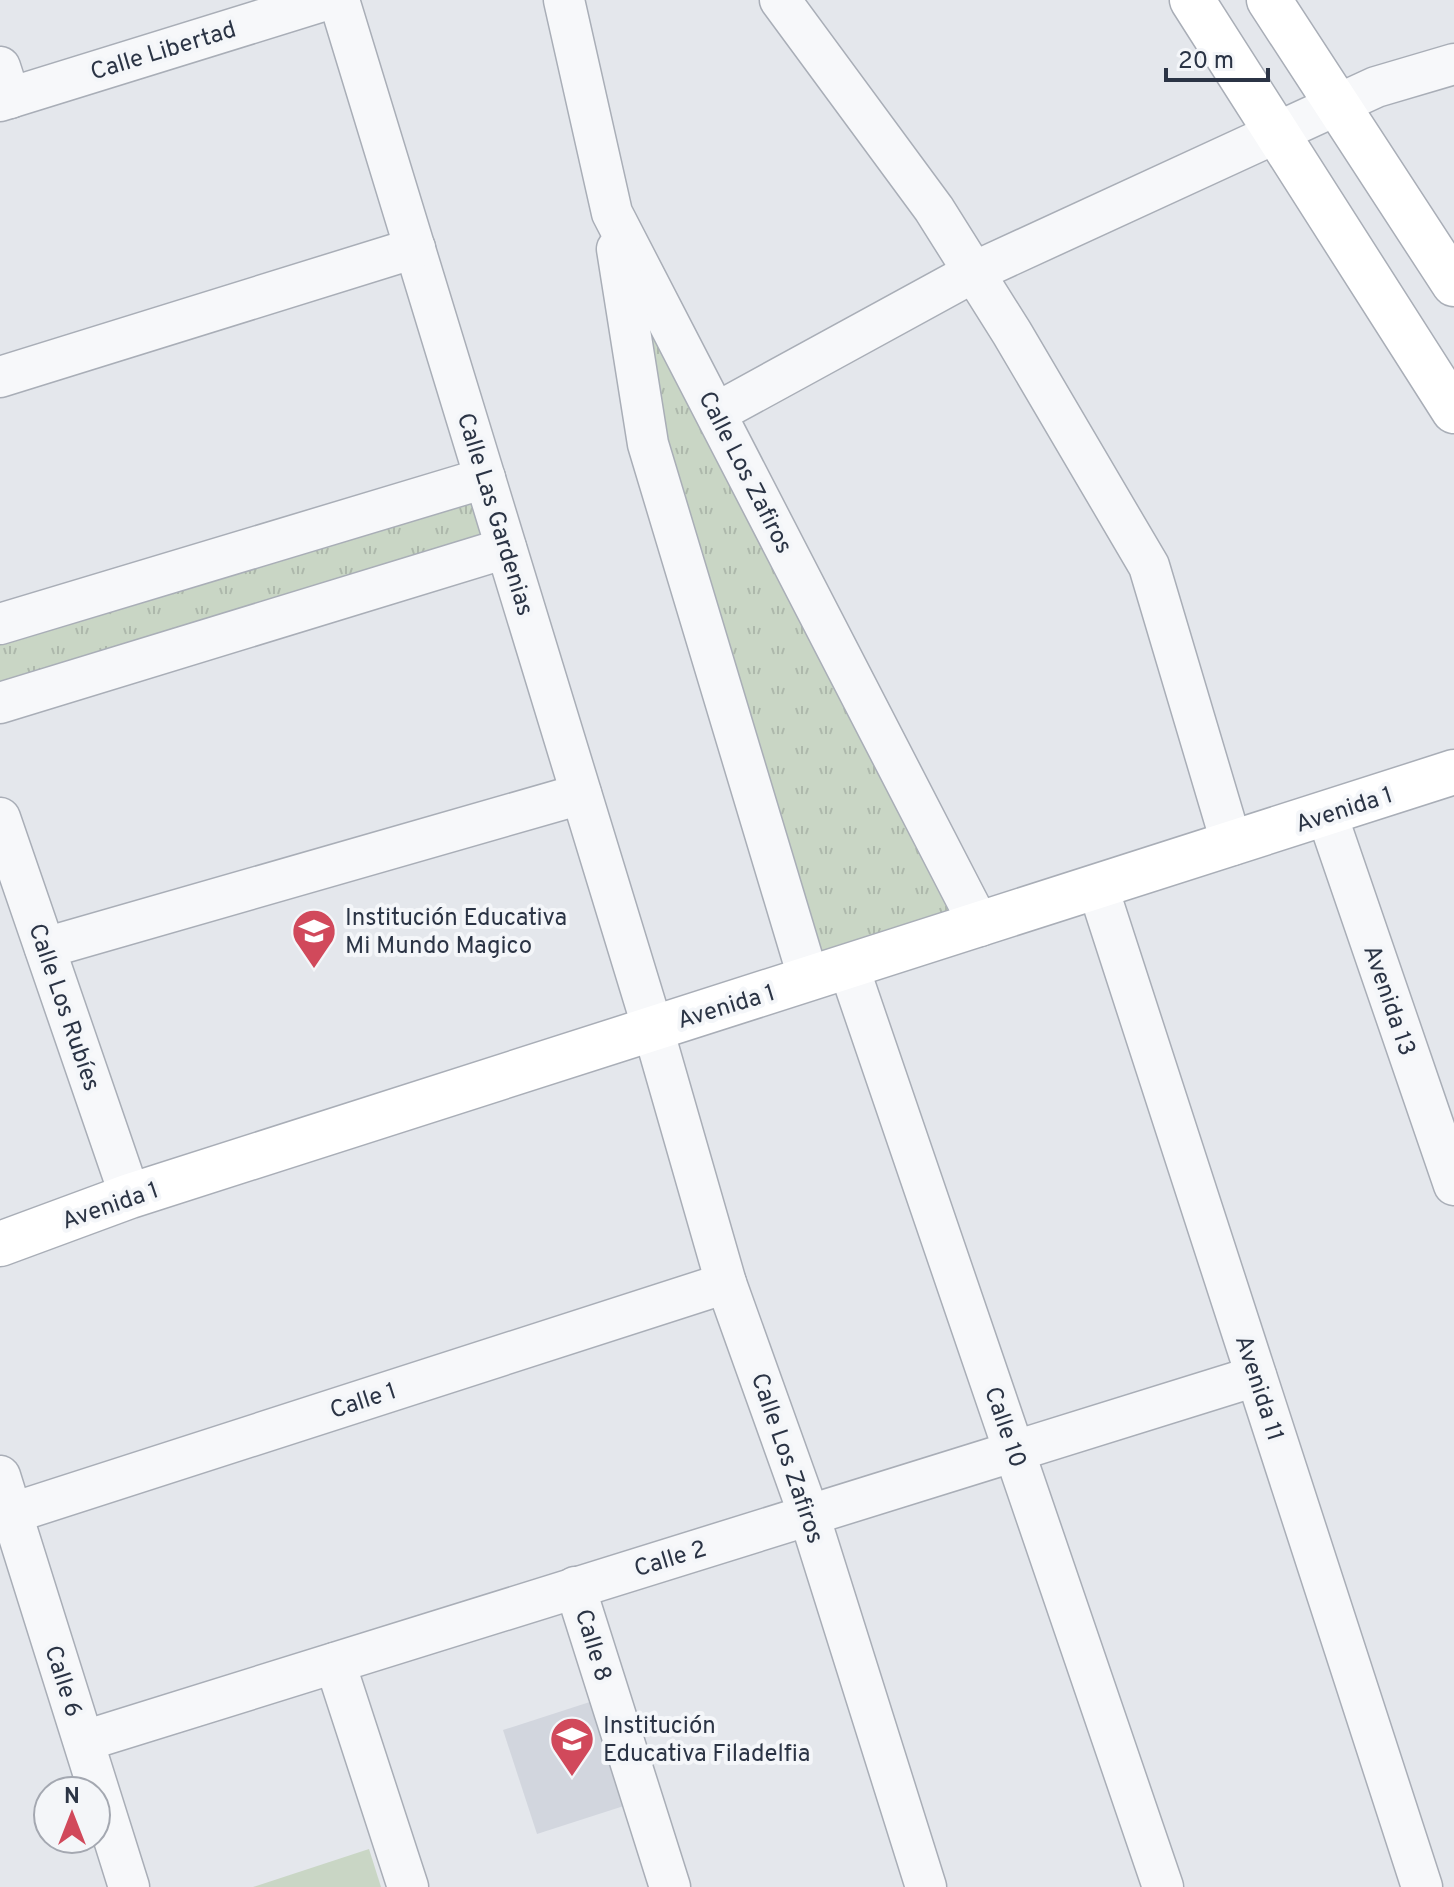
<svg xmlns="http://www.w3.org/2000/svg" width="1454" height="1887" font-family="Overpass,sans-serif">
<style>
.built{fill:#d2d6de}
.grass{fill:url(#grass-tufts)}
.garden{fill:#c9d6c5}
.lines{fill:none;stroke-linecap:round;stroke-linejoin:round}
.street-casing{stroke:#a9aeb7;stroke-width:43}
.secondary-casing{stroke:#a9aeb7;stroke-width:47}
.street{stroke:#f7f8fa;stroke-width:40}
.secondary{stroke:#fff;stroke-width:44}
.labels{text-anchor:middle;stroke-width:8;stroke-linejoin:round;paint-order:stroke}
.street-label{font-size:24px;fill:#2b3445;stroke:#f4f6f9}
.poi-label{font-size:24px;fill:#2b3445;stroke:#f4f6f9;text-anchor:start}
</style>
<defs>
<pattern id="grass-tufts" width="24" height="20" patternUnits="userSpaceOnUse" patternTransform="scale(2)"><rect width="24" height="20" fill="#c9d6c5"/><path d="M3 7l-1-3M5 7V3M7 7l1-3M15 17l-1-3M17 17v-4M19 17l1-3" fill="none" stroke="#adb8ab"/></pattern>
</defs>
<rect width="100%" height="100%" fill="#e4e7ec"/>
<polygon class="built" points="599,1699 633,1803 537,1834 503,1730"/>
<g class="grass">
<polygon points="612,213 974,915 809,980 648,444"/>
<polygon points="485,478 506,548 0,703 0,624"/>
</g>
<polygon class="garden" points="369,1849 381,1887 253,1887"/>
<g class="lines">
<g class="street-casing">
<g id="street">
<polyline points="339,0 653,1029 726,1283 809,1515 926,1887"/>
<polyline points="564,0 612,213 980,926"/>
<polyline points="780,0 934,209 1012,333 1149,566 1232,845"/>
<polyline points="0,67 10,98"/>
<polyline points="0,101 326,0"/>
<polyline points="617,249 648,444 809,980"/>
<polyline points="0,377 415,248"/>
<polyline points="716,413 974,272 1376,87 1454,64"/>
<polyline points="0,624 485,478"/>
<polyline points="0,703 506,548"/>
<polyline points="1327,815 1454,1185"/>
<polyline points="0,818 130,1196"/>
<polyline points="1098,888 1422,1887"/>
<polyline points="45,948 581,794"/>
<polyline points="849,968 1163,1887"/>
<polyline points="0,1476 129,1887"/>
<polyline points="0,1517 726,1283"/>
<polyline points="575,1587 670,1887"/>
<polyline points="335,1663 408,1887"/>
<polyline points="84,1741 1256,1376"/>
</g>
</g>
<g class="secondary-casing">
<g id="secondary">
<polyline points="1192,0 1454,411"/>
<polyline points="1269,0 1454,284"/>
<polyline points="0,1244 130,1196 1454,772"/>
</g>
</g>
<use href="#street" class="street"/>
<use href="#secondary" class="secondary"/>
</g>
<defs>
<g id="school-pin" transform="scale(2.3)"><path d="M0 17L-7.5 6A9.5 9.5 0 1 1 7.5 6Z" fill="#d1495b" stroke="#f4f6f9"/><path d="M0-5L7-2L0 1L-7-2ZM-4 1L0 2.5L4 1V4Q0 6-4 4Z" fill="#fff"/></g>
</defs>
<g fill-rule="evenodd">
<use href="#school-pin" x="314" y="931"/>
<use href="#school-pin" x="572" y="1739"/>
</g>
<g class="labels">
<g class="street-label">
<text transform="translate(163 50) rotate(-17)" y="8">Calle Libertad</text>
<text transform="translate(746 472) rotate(63)" y="8">Calle Los Zafiros</text>
<text transform="translate(496 514) rotate(73)" y="8">Calle Las Gardenias</text>
<text transform="translate(1344 809) rotate(-18)" y="8">Avenida 1</text>
<text transform="translate(1390 1000) rotate(71)" y="8">Avenida 13</text>
<text transform="translate(726 1006) rotate(-17)" y="8">Avenida 1</text>
<text transform="translate(65 1007) rotate(71)" y="8">Calle Los Rubíes</text>
<text transform="translate(110 1205) rotate(-19)" y="8">Avenida 1</text>
<text transform="translate(1260 1388) rotate(72)" y="8">Avenida 11</text>
<text transform="translate(363 1400) rotate(-18)" y="8">Calle 1</text>
<text transform="translate(1006 1427) rotate(71)" y="8">Calle 10</text>
<text transform="translate(788 1458) rotate(71)" y="8">Calle Los Zafiros</text>
<text transform="translate(670 1558) rotate(-17)" y="8">Calle 2</text>
<text transform="translate(594 1645) rotate(73)" y="8">Calle 8</text>
<text transform="translate(64 1681) rotate(72)" y="8">Calle 6</text>
</g>
<g class="poi-label">
<text x="345" y="925">Institución Educativa<tspan x="345" dy="28">Mi Mundo Magico</tspan></text>
<text x="603" y="1733">Institución<tspan x="603" dy="28">Educativa Filadelfia</tspan></text>
</g>
</g>
<g transform="translate(72 1815)"><circle r="38" fill="#f4f6f9" stroke="#a4a8b1" stroke-width="2"/>
<path d="M0-6L14 30L0 20L-14 30Z" fill="#d1495b"/>
<text y="-12" font-size="22" font-weight="bold" text-anchor="middle" fill="#2b3445">N</text>
</g>
<path d="M1166 68v12h102v-12" fill="none" stroke="#2b3445" stroke-width="4"/>
<text x="1178" y="68" font-size="24" fill="#2b3445" stroke="#f4f6f9" stroke-width="6" paint-order="stroke">20 m</text>
</svg>
